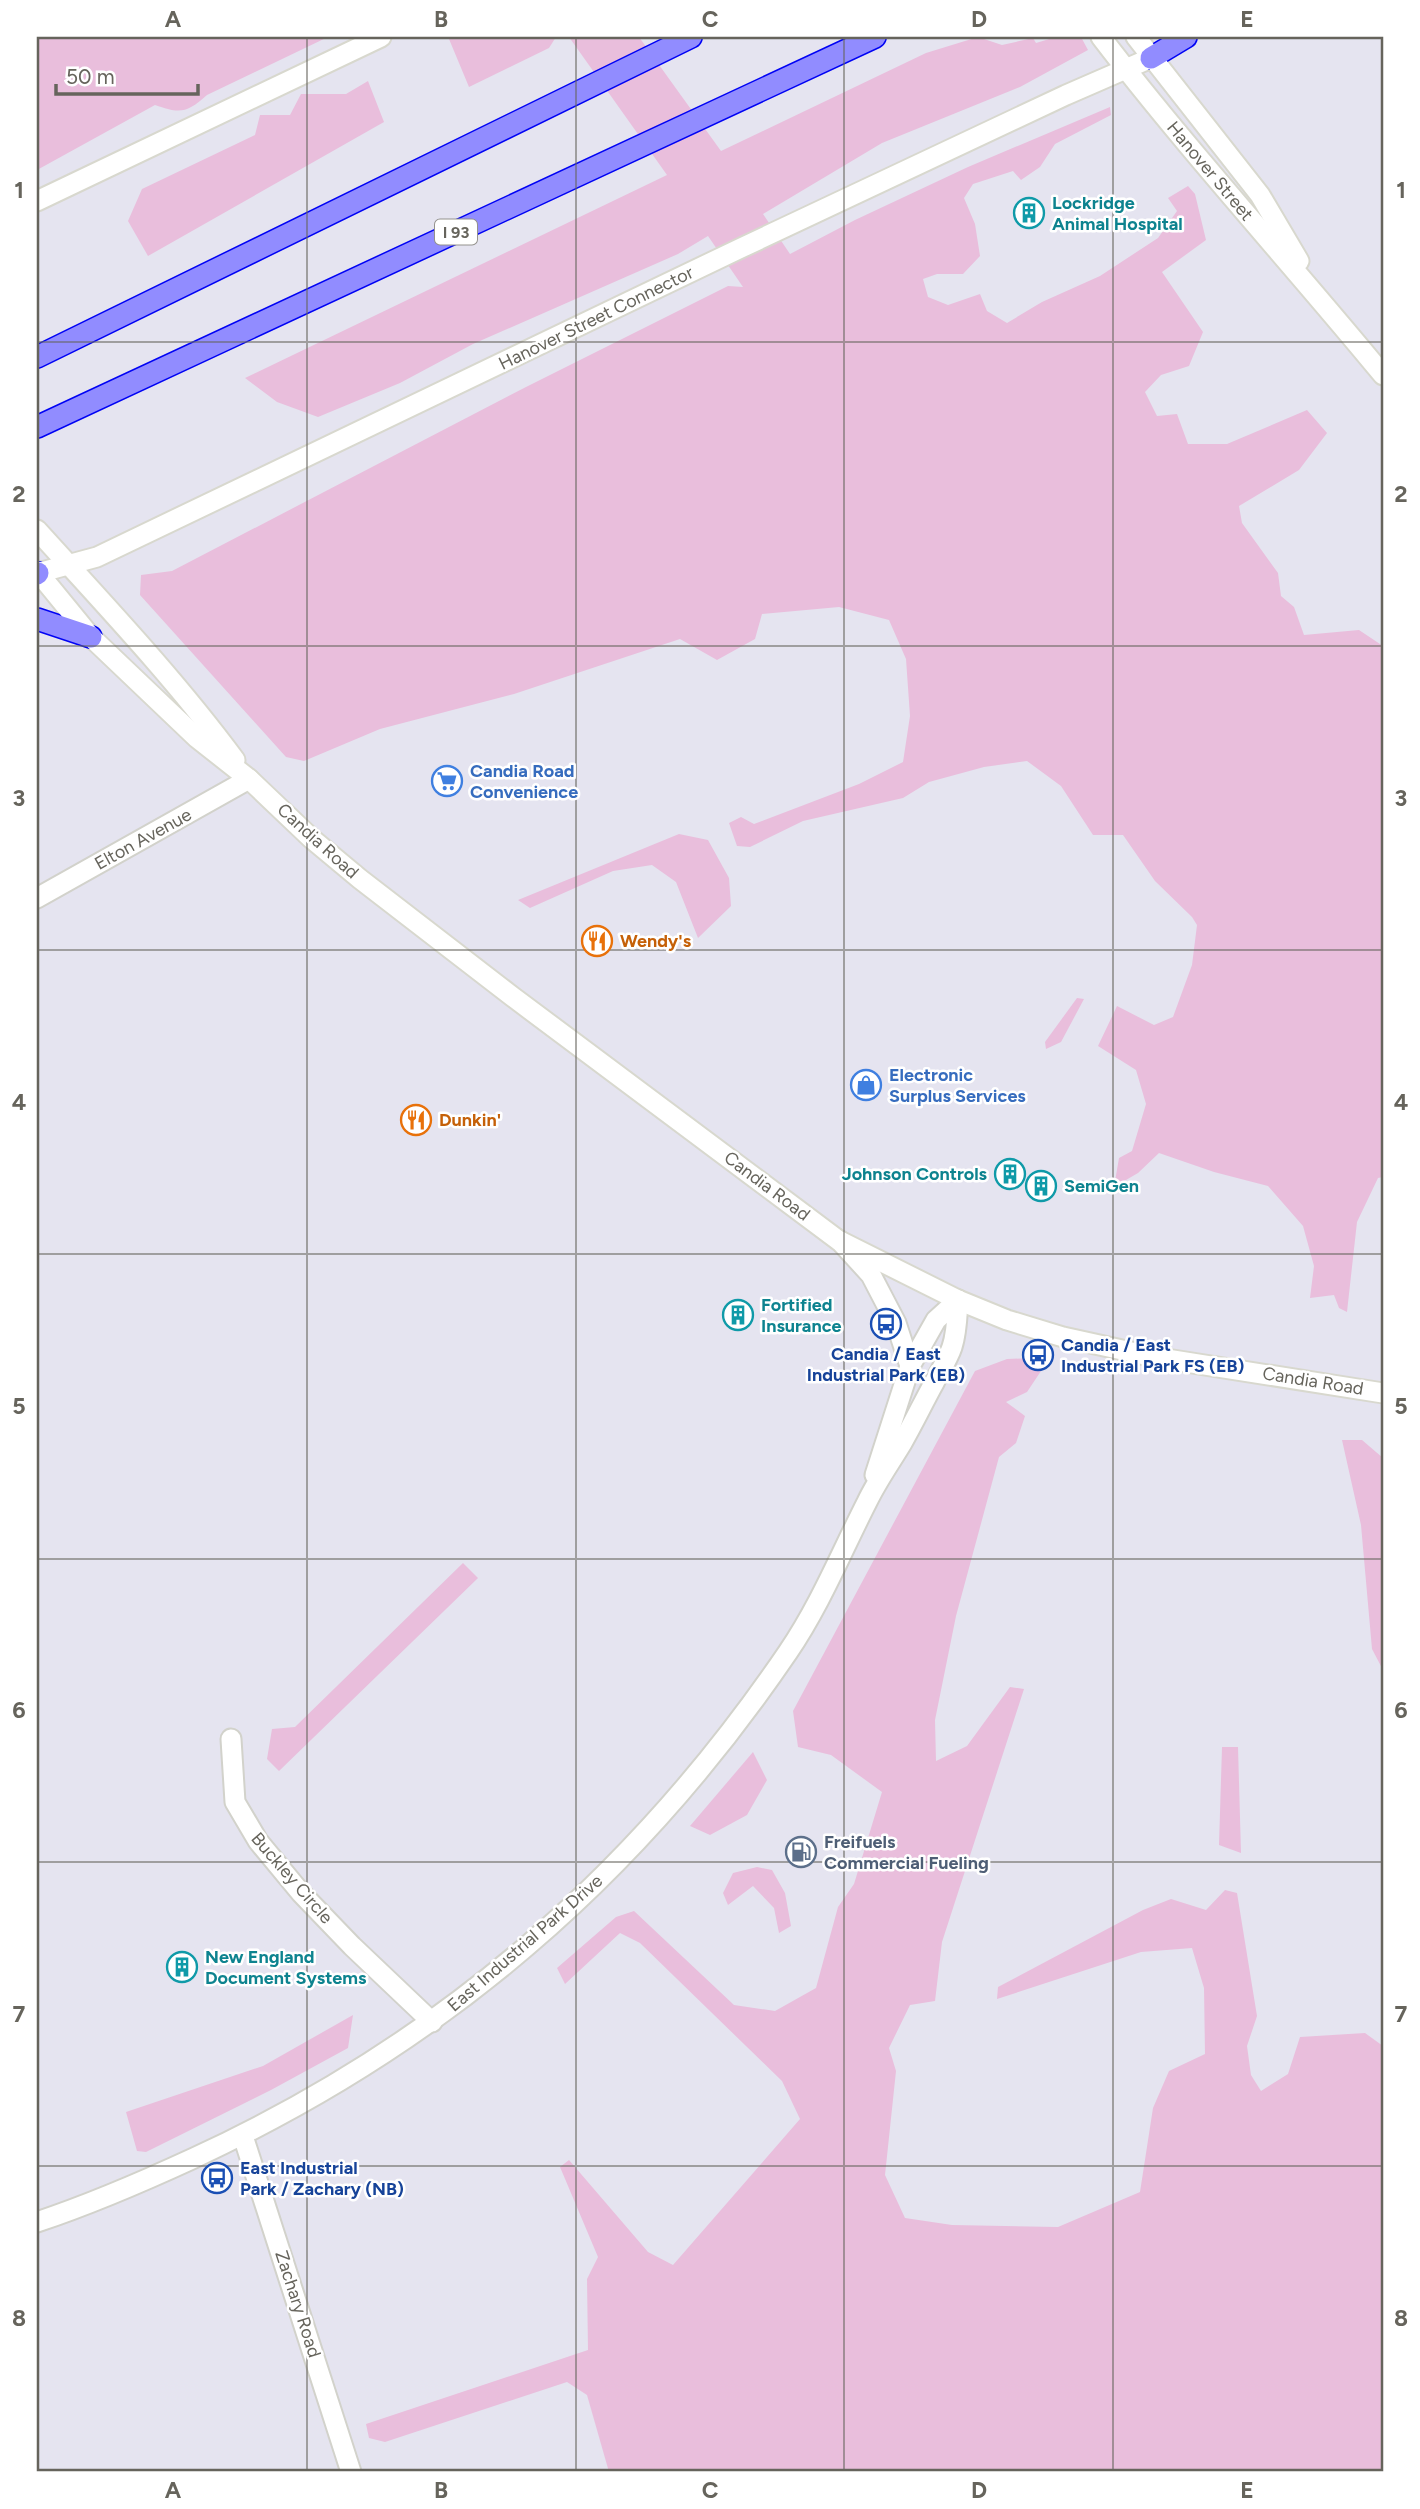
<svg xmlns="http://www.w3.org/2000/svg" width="1420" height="2509" font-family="Figtree,sans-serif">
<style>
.green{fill:#e9bedc}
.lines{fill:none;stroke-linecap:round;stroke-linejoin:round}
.minor-casing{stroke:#d2d2cb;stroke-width:23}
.tertiary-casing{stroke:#d2d2cb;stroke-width:23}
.secondary-casing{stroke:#d8d8ce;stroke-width:23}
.motorway-casing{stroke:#0003f4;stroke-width:24}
.minor{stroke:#fff;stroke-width:19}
.tertiary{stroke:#fff;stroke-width:19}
.secondary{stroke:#fff;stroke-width:19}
.motorway{stroke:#918cff;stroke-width:21}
.grid{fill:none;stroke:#66645c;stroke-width:2;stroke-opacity:0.55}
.labels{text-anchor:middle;stroke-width:5;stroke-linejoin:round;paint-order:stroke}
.shield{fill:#fff;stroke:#94928d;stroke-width:2}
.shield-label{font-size:16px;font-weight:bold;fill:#66645c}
.street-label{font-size:18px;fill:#66645c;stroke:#fff}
.culture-label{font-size:18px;font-weight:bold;fill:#0d838f;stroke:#fff;text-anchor:start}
.shop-label{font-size:18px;font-weight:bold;fill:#366cbe;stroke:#fff;text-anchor:start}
.food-label{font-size:18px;font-weight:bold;fill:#c56008;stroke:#fff;text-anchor:start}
.transit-label{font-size:18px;font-weight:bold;fill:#164399;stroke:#fff;text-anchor:start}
.service-label{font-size:18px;font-weight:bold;fill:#4e5e75;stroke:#fff;text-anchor:start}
.neatline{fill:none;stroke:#66645c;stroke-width:2.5}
.grid-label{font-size:23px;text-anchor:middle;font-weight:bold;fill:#66645c}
</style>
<rect width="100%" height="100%" fill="#e5e4f0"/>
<g class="green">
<path d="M 37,37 L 328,37 L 207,95 C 187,113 180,114 155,105 L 37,170 Z"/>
<polygon points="452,37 556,37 549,48 469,87 449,39"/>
<polygon points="569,37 639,37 721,151 926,53 978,37 1002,45 1033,38 1036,43 1056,37 1081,37 1088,50 1020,87 882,143 763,214 790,254 855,220 968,167 1110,107 1111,115 1055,144 1040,167 1021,180 1013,171 973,184 964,198 975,224 980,256 963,274 937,274 923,279 928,297 948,305 980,294 987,311 1007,323 1042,302 1100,276 1158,238 1177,211 1168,198 1188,186 1195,194 1206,240 1162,272 1203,332 1189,366 1161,375 1145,392 1157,416 1177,414 1188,444 1227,444 1307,410 1327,433 1299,470 1239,506 1242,523 1278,573 1281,596 1294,607 1304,635 1359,630 1383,646 1383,1177 1378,1178 1357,1222 1347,1312 1339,1308 1334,1295 1310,1298 1314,1266 1303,1226 1268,1186 1214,1172 1159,1153 1138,1173 1114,1187 1119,1158 1132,1151 1146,1104 1136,1070 1098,1046 1117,1006 1154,1025 1173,1017 1192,965 1197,925 1192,917 1155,881 1123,835 1093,835 1061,786 1027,761 984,767 929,782 903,798 803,821 750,847 737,846 729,823 741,817 754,824 859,784 903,762 910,716 906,659 889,620 839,607 762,614 755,639 717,660 680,639 514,694 380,729 304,761 286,757 140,595 141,575 172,571 526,387 728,286 743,287 708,236 678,254 473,344 400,383 318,417 277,402 245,378 667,175"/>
<polygon points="368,81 384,122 148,256 128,221 142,189 255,135 260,115 290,115 301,94 346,94"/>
<polygon points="679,834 708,840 729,878 731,906 698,938 676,882 652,865 613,871 530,908 518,900"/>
<polygon points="1077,998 1084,999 1061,1042 1046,1049 1045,1042"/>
<polygon points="1033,1358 1043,1368 1027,1392 1006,1402 1025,1416 1016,1443 999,1457 956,1616 935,1720 936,1761 967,1746 1010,1687 1024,1689 942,1942 935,2001 910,2005 889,2048 896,2071 885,2175 905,2218 952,2225 1058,2227 1140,2192 1153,2108 1169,2071 1205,2054 1204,1988 1192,1948 1141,1952 997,1999 998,1987 1143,1910 1171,1899 1206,1910 1225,1890 1237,1893 1257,2016 1247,2046 1251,2075 1261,2091 1288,2074 1300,2037 1365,2033 1383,2046 1383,2472 609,2472 587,2395 567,2382 385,2442 369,2438 366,2424 588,2350 587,2279 598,2257 560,2167 569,2160 648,2252 673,2265 800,2119 782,2081 640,1943 620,1933 565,1984 557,1968 616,1917 634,1911 734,2005 775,2011 816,1988 838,1907 854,1884 882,1792 831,1755 798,1747 793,1711 975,1371 1007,1359"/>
<polygon points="1342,1440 1362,1440 1383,1458 1383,1670 1372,1649 1361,1525"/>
<polygon points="463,1563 478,1578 279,1771 267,1759 272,1729 295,1727"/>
<polygon points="1222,1747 1238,1747 1241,1853 1219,1845"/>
<polygon points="753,1752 767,1780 747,1815 710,1835 690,1826"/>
<polygon points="757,1867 772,1870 785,1893 791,1926 779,1933 774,1908 753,1886 728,1905 723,1893 733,1873"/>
<polygon points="353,2015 348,2048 271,2090 146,2152 137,2151 126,2112 263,2066"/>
</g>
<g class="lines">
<g class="minor-casing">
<g id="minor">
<polyline points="37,898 249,779"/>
<polyline points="231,1739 235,1802 258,1841 301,1893 352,1946 432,2022"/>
<polyline points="243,2136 351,2472"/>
</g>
</g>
<g class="tertiary-casing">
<g id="tertiary">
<polyline points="840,1241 871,1275 896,1323 910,1366"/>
<polyline points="875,1475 910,1366 936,1320 958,1300"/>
<path d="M 37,2222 C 91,2204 142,2182 194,2158 C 441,2044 635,1877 788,1652 C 820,1605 841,1553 867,1502 C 877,1481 890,1463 902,1443 C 913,1424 923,1403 934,1383 C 940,1371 948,1359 952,1347 C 957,1332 957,1315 958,1300"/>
</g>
</g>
<g class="secondary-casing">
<g id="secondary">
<path d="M 1101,37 C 1190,153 1290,262 1383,375"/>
<polyline points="1136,37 1260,195 1299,261"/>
<polyline points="37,201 381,37"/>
<path d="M 37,530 C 105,605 175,679 235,760"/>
<polyline points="37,571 91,637 197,738 249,779 312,839 360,879 513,997 838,1240 958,1300 1007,1320 1063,1337 1154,1357 1383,1393"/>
<polyline points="38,573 97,557 741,248 1066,95 1151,58"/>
</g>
</g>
<g class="motorway-casing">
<g id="motorway">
<polyline points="1151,58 1186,37"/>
<polyline points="37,357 691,37"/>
<polyline points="37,427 875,37"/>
<polyline points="37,574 38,573"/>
<polyline points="37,619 91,637"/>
</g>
</g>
<use href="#minor" class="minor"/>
<use href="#tertiary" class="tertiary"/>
<use href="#secondary" class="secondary"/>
<use href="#motorway" class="motorway"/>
</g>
<path class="grid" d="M 307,37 L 307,2472M 576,37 L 576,2472M 844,37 L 844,2472M 1113,37 L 1113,2472M 37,342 L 1383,342M 37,646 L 1383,646M 37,950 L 1383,950M 37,1254 L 1383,1254M 37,1559 L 1383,1559M 37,1862 L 1383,1862M 37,2166 L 1383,2166"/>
<defs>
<g id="building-ring" transform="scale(1.575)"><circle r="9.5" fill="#fff" stroke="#0f9aa8" stroke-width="1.5"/><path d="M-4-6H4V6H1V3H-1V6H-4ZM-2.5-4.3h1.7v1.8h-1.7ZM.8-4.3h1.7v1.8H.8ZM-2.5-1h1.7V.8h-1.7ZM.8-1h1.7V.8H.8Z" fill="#0f9aa8"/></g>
<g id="supermarket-ring" transform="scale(1.575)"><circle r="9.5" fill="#fff" stroke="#3f7fe0" stroke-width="1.5"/><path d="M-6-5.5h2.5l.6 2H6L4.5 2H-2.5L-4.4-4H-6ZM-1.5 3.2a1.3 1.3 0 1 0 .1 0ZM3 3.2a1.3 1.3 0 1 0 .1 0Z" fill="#3f7fe0"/></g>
<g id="restaurant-ring" transform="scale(1.575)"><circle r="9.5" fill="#fff" stroke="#e8710a" stroke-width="1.5"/><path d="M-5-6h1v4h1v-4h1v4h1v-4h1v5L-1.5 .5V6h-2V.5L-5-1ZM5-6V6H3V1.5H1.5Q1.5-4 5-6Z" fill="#e8710a"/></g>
<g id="shop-ring" transform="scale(1.575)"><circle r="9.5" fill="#fff" stroke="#3f7fe0" stroke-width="1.5"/><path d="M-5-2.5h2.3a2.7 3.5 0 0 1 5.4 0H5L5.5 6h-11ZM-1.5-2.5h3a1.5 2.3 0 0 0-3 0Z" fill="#3f7fe0"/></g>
<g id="bus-ring" transform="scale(1.575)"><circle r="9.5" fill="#fff" stroke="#1a4fb4" stroke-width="1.5"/><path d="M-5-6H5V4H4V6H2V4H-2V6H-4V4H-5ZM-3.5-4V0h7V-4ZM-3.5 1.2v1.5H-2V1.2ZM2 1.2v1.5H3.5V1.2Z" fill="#1a4fb4"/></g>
<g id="fuel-ring" transform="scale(1.575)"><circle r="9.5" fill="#fff" stroke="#5c6f8a" stroke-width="1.5"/><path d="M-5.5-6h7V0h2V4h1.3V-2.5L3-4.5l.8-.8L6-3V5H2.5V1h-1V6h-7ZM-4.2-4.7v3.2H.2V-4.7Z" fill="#5c6f8a"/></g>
</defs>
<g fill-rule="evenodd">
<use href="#building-ring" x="1029" y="213"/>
<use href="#supermarket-ring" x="447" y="781"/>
<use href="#restaurant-ring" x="597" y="941"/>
<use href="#shop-ring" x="866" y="1085"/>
<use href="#restaurant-ring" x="416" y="1120"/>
<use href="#building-ring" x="1010" y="1174"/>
<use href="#building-ring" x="1041" y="1186"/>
<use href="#building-ring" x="738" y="1315"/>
<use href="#bus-ring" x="886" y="1324"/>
<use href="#bus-ring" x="1038" y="1355"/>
<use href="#fuel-ring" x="801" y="1852"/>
<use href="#building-ring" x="182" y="1967"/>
<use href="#bus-ring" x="217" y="2178"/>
</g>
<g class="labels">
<rect class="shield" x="435" y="219.5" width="42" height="25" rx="5"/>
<g class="shield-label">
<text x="456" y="238">I 93</text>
</g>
<g class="street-label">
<text transform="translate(1210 171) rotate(50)" y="6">Hanover Street</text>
<text transform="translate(596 318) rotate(-26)" y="6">Hanover Street Connector</text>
<text transform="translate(143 839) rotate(-29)" y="6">Elton Avenue</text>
<text transform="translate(318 841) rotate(42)" y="6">Candia Road</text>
<text transform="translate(767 1186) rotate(37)" y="6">Candia Road</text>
<text transform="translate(1313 1381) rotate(9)" y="6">Candia Road</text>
<text transform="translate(292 1878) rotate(49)" y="6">Buckley Circle</text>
<text transform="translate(525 1943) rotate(-41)" y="6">East Industrial Park Drive</text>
<text transform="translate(298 2304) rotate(72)" y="6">Zachary Road</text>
</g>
<g class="culture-label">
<text x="1052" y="209">Lockridge<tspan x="1052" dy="21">Animal Hospital</tspan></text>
<text x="987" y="1180" text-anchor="end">Johnson Controls</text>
<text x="1064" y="1192">SemiGen</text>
<text x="761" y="1311">Fortified<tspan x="761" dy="21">Insurance</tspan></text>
<text x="205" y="1963">New England<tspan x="205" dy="21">Document Systems</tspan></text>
</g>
<g class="shop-label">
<text x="470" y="777">Candia Road<tspan x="470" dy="21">Convenience</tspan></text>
<text x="889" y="1081">Electronic<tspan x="889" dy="21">Surplus Services</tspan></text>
</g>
<g class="food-label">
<text x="620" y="947">Wendy's</text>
<text x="439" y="1126">Dunkin'</text>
</g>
<g class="transit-label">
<text x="1061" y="1351">Candia / East<tspan x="1061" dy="21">Industrial Park FS (EB)</tspan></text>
<text x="886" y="1360" text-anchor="middle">Candia / East<tspan x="886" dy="21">Industrial Park (EB)</tspan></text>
<text x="240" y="2174">East Industrial<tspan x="240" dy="21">Park / Zachary (NB)</tspan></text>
</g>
<g class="service-label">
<text x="824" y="1848">Freifuels<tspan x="824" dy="21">Commercial Fueling</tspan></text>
</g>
</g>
<rect width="1420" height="2509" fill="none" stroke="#ffffff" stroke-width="77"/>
<path d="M56 84v10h142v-10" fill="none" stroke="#66645c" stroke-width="3.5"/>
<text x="66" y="84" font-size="21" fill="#66645c" stroke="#ffffff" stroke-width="5" paint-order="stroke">50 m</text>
<rect x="38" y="38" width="1344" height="2432" class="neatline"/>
<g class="grid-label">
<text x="173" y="27">A</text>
<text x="441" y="27">B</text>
<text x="710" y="27">C</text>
<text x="979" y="27">D</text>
<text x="1247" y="27">E</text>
<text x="19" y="198">1</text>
<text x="1401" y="198">1</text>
<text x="19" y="502">2</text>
<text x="1401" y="502">2</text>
<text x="19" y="806">3</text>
<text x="1401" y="806">3</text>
<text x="19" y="1110">4</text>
<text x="1401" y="1110">4</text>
<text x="19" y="1414">5</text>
<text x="1401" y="1414">5</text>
<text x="19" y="1718">6</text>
<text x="1401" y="1718">6</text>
<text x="19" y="2022">7</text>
<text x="1401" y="2022">7</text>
<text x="19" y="2326">8</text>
<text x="1401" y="2326">8</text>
<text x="173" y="2498">A</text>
<text x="441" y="2498">B</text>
<text x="710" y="2498">C</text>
<text x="979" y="2498">D</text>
<text x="1247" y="2498">E</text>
</g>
</svg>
